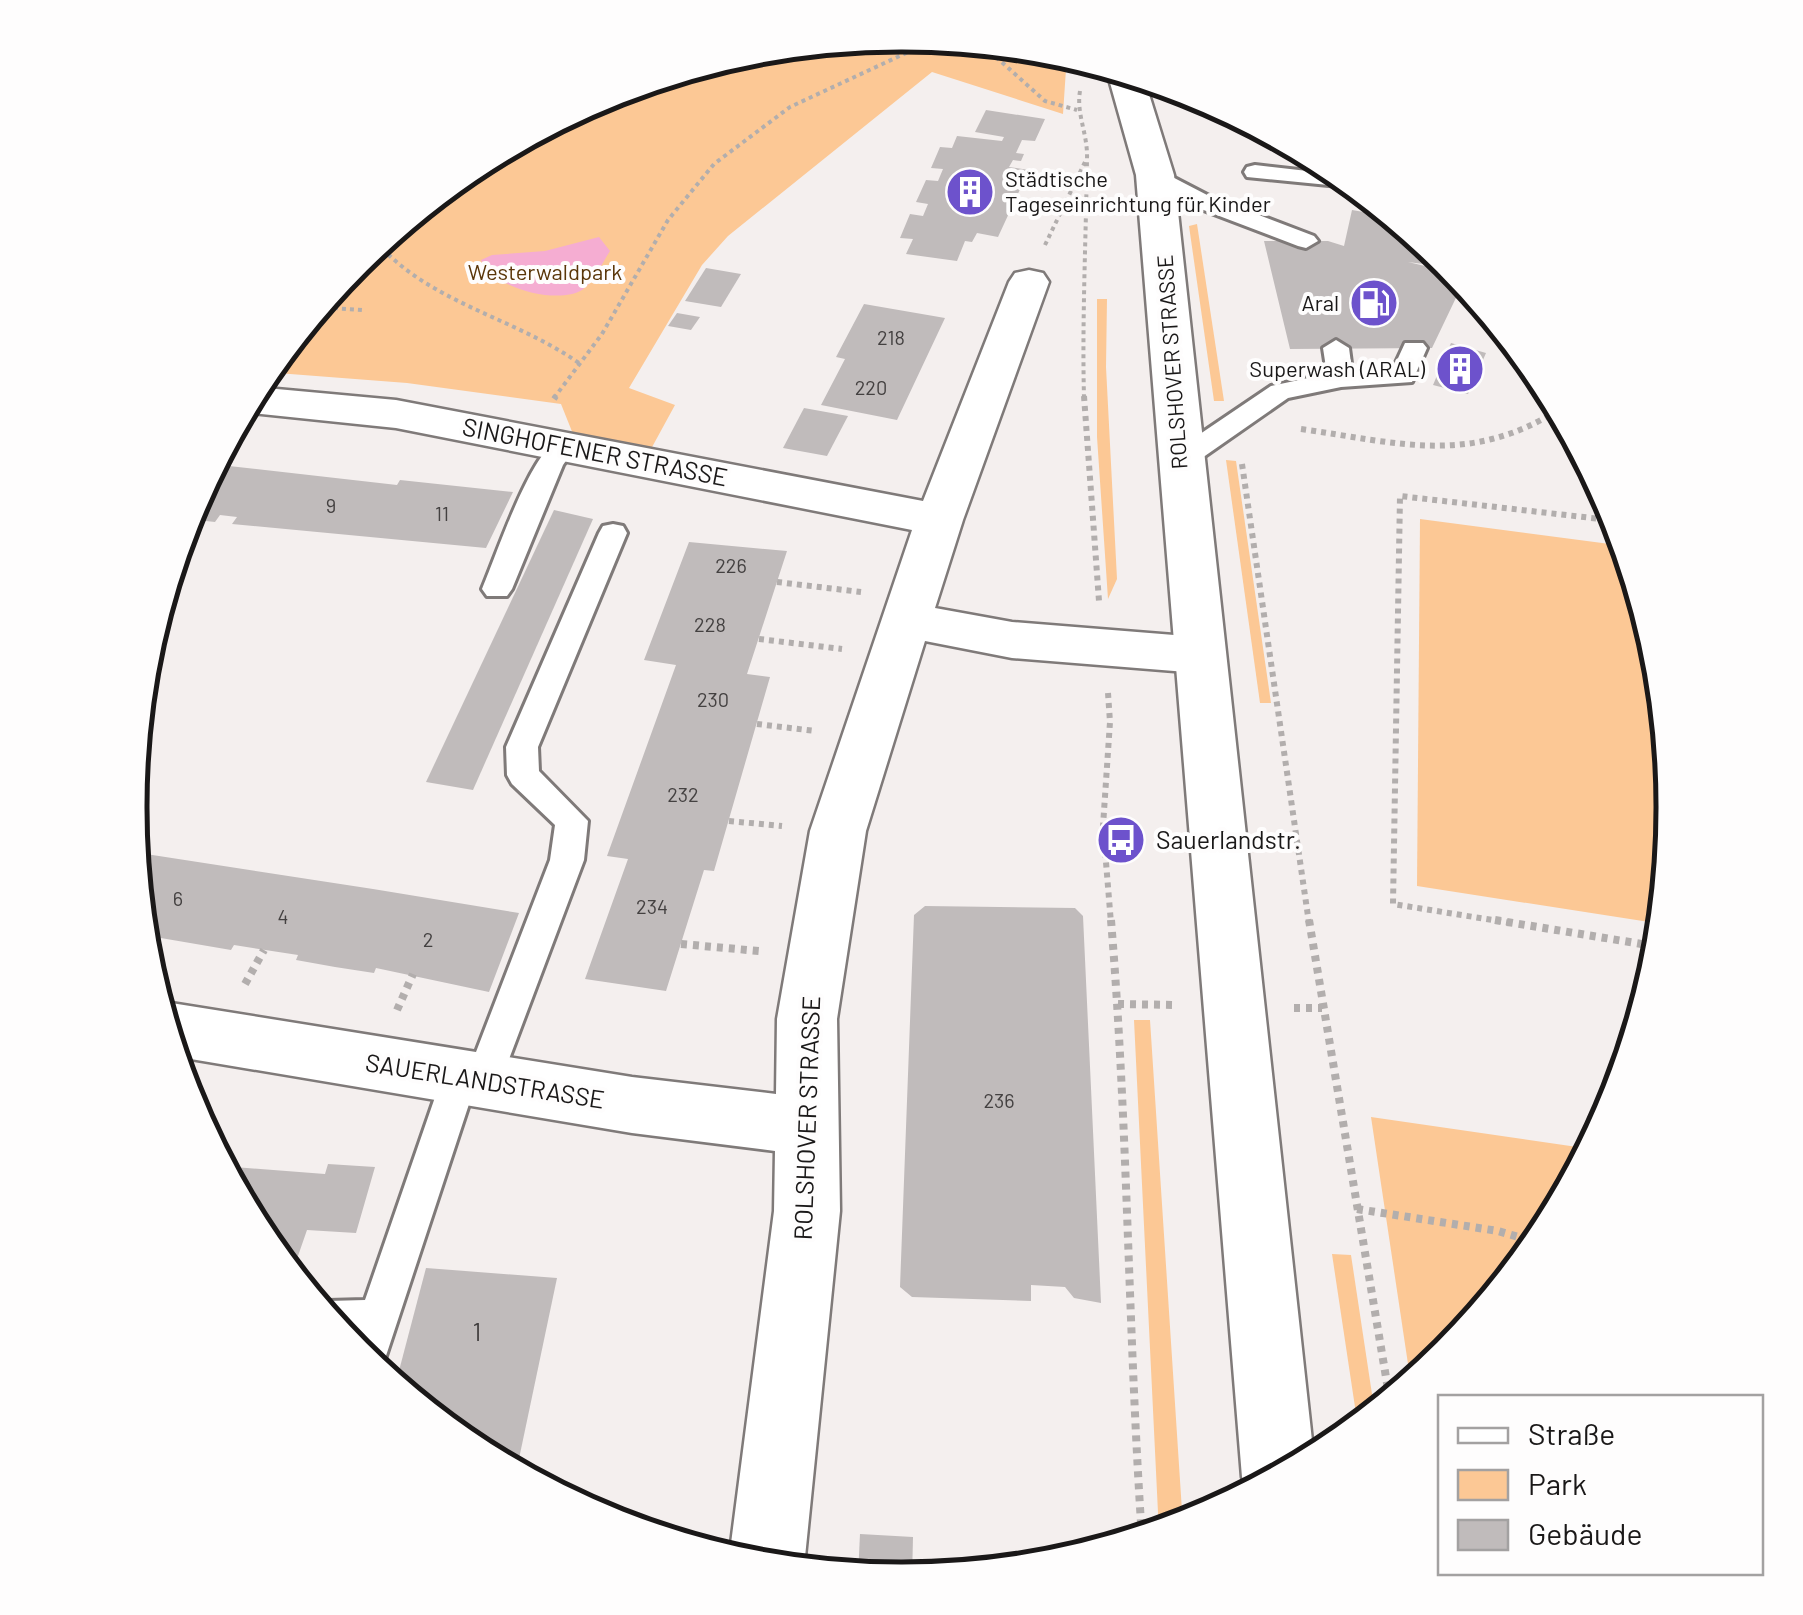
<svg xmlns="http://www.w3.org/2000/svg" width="1803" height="1615" font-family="Barlow,sans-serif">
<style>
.green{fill:#fcc895}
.water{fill:#f5add2}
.building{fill:#c0bbbb}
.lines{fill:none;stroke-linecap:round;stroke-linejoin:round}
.service-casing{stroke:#7f7a79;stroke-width:6}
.minor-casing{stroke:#7f7a79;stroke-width:5}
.tertiary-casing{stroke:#7f7a79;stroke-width:5}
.path-far2{stroke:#b2aead;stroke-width:4;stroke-dasharray:4 4;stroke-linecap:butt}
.path-far1{stroke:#b2aead;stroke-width:6;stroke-dasharray:5 5;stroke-linecap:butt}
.path{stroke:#b2aead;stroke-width:8;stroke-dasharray:6 6;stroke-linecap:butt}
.service{fill:#fff;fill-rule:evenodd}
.minor{fill:#fff;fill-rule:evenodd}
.tertiary{fill:#fff;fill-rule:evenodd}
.labels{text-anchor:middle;stroke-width:8;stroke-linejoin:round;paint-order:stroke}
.number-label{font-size:20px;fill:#444141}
.far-poi-label{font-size:22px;fill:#1a1818;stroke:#fefdfd;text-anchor:end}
.far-park-label{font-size:22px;fill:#5a3609;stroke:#fefdfd}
.far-street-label{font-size:22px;fill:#1a1818;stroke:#fefdfd}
.street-label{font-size:25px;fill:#1a1818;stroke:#fefdfd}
.poi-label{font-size:25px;fill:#1a1818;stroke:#fefdfd;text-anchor:start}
.near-number-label{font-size:25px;fill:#444141}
.rim{fill:none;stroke:#1a1818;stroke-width:5}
</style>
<rect width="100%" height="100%" fill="#f4efee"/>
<g class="green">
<polygon points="902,35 1067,54 1063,114 932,72 728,236 702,265 629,388 675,405 651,449 573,434 561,404 407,383 264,372 356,261 473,165 606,94 751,50"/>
<polygon points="1197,224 1224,401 1214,401 1189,226"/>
<polygon points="1097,299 1107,299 1106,367 1117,579 1108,599 1097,437"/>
<polygon points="1226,460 1236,461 1271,703 1260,703"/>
<polygon points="1420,519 1625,546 1659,657 1674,808 1662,924 1417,886"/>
<polygon points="1134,1020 1150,1020 1182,1511 1183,1526 1159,1533"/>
<polygon points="1371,1117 1591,1149 1543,1237 1447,1354 1411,1384"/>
<polygon points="1332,1254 1351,1255 1375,1414 1358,1427"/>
</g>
<path class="water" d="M 599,237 L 610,251 C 602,263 594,282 582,290 C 558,305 492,288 481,260 L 492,255 L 545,251 Z"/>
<g class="building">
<polygon points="986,110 1045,119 1035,141 1022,140 1016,153 1024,154 1021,161 1013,160 1009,167 1029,170 998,237 977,233 972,242 965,241 957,261 906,254 913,239 900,238 910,214 923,216 928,204 916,202 926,180 938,181 943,169 931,168 940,147 952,148 957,136 1002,141 1004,137 975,132"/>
<polygon points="1352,210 1393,217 1454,268 1408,262 1459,274 1464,281 1432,348 1290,349 1264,241 1328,241 1344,246"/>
<polygon points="706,268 741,274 721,307 685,301"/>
<polygon points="864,304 945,318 897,420 821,405 845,359 836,357"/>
<polygon points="677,313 700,317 691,330 668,326"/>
<polygon points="1451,343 1486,353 1468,394 1433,385"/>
<polygon points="804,408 848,416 827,456 783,448"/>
<polygon points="215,460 233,462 229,466 397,485 400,480 513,492 486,548 232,524 237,517 220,515 215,522 197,520 177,553 188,511"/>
<polygon points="554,510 593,519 473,790 426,782"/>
<polygon points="689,542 787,551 747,674 770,677 714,871 704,870 666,991 585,979 628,859 607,856 676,665 644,660"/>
<polygon points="133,852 373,889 519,913 489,992 376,968 374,973 335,967 296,960 298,955 234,945 231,950 155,937 157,932 141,930"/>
<polygon points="925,906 1075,908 1083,916 1101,1303 1074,1298 1065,1287 1031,1285 1031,1301 912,1297 900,1287 914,915"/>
<polygon points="328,1164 375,1167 356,1233 307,1230 291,1276 259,1236 222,1166 325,1174"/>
<polygon points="426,1268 557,1278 516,1473 472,1449 395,1386"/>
<polygon points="860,1534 913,1537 912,1579 858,1576"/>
</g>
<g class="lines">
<g class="service-casing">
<g id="service">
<polygon points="1255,165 1343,175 1359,188 1247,177 1244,172 1247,167"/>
<polygon points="1155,168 1209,196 1314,236 1318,241 1306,248 1298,246 1193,206 1147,180 1144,175 1147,170"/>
<polygon points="1336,340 1349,348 1352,371 1393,369 1405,343 1423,343 1427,348 1412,382 1341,387 1288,398 1189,467 1169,467 1166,461 1169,455 1271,386 1327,374 1323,348"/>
<path d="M 564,436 L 577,445 L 563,465 L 512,589 L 507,596 L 487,596 L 482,589 C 496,557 532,445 564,436 Z"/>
<polygon points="613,524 623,526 627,533 538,747 539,771 588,821 584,860 497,1091 484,1096 473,1092 380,1374 350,1347 352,1340 344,1340 316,1306 328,1301 365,1300 442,1077 447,1066 460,1061 471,1065 550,860 555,825 512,784 507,775 506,747 599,533 603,526"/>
</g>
</g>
<g class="minor-casing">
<polygon id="minor" points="1029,270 1043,273 1049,282 963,520 935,608 1012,622 1199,637 1217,642 1224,655 1217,668 1199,673 1012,658 925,641 866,831 837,1019 840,1211 804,1567 802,1570 750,1565 729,1559 774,1211 775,1151 632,1133 173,1056 158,1004 165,1002 632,1077 776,1094 777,1019 810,831 912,530 396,428 241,412 255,387 396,400 923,501 1009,282 1015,273"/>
</g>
<g class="tertiary-casing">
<polygon id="tertiary" points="1110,68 1144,78 1174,175 1314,1459 1249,1493 1242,1477 1136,175 1107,72"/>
</g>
<g class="path-far2">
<polyline points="923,37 995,56 1084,60"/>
<polyline points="996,57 1045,101 1077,110"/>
<path d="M 1080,91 C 1076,114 1088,134 1087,159 C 1086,239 1082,318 1084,398"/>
<path d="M 377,243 C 432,304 513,317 579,363"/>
<polyline points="1045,245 1085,162"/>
<polyline points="318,307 362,310"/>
<polyline points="554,398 602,334 668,220 714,164 790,107 934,40"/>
</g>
<g class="path-far1">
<polyline points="1084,396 1099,601"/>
<polyline points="554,399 556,396"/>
<path d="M 1301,429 C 1400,443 1470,466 1560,409"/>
<polyline points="1242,464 1309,923"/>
<polyline points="777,582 861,592"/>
<polyline points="759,639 842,649"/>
<polyline points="1108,693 1110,722 1103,826 1111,923"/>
<polyline points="757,724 815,731"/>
<polyline points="729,821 782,826"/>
<polyline points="1511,923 1393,904 1400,496 1618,521"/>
</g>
<g class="path">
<path d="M 1111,920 C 1128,1126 1128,1332 1142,1538"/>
<polyline points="1309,920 1390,1401"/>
<polyline points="1495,920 1660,947"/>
<polyline points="681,944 759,951"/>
<polyline points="245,984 264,950"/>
<polyline points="1118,1004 1176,1005"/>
<polyline points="1294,1008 1322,1008"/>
<polyline points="397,1010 413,974"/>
<polyline points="1357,1209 1498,1231 1539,1243"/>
</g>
<use href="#service" class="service"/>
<use href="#minor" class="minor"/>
<use href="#tertiary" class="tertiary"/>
</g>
<defs>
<g id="building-disc" transform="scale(2.5)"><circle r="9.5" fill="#6d52cc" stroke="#fefdfd"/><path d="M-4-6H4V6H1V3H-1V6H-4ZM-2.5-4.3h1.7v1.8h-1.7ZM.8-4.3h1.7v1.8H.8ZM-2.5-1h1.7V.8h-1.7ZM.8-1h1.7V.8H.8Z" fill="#fff"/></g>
<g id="fuel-disc" transform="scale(2.5)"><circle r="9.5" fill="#6d52cc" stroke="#fefdfd"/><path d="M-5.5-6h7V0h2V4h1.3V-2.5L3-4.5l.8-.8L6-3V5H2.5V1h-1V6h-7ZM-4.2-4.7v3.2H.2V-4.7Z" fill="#fff"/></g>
<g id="bus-disc" transform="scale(2.5)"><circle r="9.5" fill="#6d52cc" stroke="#fefdfd"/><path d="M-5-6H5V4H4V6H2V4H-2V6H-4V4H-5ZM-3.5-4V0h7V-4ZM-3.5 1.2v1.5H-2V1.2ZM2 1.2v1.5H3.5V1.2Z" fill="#fff"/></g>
</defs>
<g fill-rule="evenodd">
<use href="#building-disc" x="970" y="192"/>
<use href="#fuel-disc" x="1374" y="303"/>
<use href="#building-disc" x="1460" y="369"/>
<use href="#bus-disc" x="1121" y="840"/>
</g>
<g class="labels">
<g class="number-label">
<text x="891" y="345">218</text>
<text x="871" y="395">220</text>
<text x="331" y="513">9</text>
<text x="442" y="521">11</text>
<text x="731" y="573">226</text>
<text x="710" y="632">228</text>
<text x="713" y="707">230</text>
<text x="683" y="802">232</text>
<text x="178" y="906">6</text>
<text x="652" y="914">234</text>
<text x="283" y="924">4</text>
<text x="428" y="947">2</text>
<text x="999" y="1108">236</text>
</g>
<g class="far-poi-label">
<text x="1005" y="187" text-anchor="start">Städtische<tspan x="1005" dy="25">Tageseinrichtung für Kinder</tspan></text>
<text x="1339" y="311">Aral</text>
<text x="1425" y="377">Superwash (ARAL)</text>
</g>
<g class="far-park-label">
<text x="545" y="280">Westerwaldpark</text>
</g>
<g class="far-street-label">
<text transform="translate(1172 362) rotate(-94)" y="8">ROLSHOVER STRASSE</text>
</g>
<g class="street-label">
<text transform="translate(595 452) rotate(11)" y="9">SINGHOFENER STRASSE</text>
<text transform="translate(485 1081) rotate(9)" y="9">SAUERLANDSTRASSE</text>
<text transform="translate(807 1118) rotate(-88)" y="9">ROLSHOVER STRASSE</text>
</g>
<g class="poi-label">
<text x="1156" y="849">Sauerlandstr.</text>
</g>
<g class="near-number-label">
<text x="477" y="1341">1</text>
</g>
</g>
<path d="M0 0H1803V1615H0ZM901 52H902A754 754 0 0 1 1656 806V808A754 754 0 0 1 902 1562H901A754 754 0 0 1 147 808V806A754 754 0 0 1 901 52Z" fill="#fefdfd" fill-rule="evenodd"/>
<path class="rim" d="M901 52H902A754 754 0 0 1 1656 806V808A754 754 0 0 1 902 1562H901A754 754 0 0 1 147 808V806A754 754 0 0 1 901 52Z"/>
<rect x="1438" y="1395" width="325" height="180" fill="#fefdfd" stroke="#a3a1a1" stroke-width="2.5"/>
<rect x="1458" y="1428" width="50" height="15" fill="#ffffff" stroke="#a3a1a1" stroke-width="2.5"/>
<text x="1528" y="1445" font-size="30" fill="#1a1818">Straße</text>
<rect x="1458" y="1470" width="50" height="30" fill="#fcc895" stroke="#a3a1a1" stroke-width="2.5"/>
<text x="1528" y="1495" font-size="30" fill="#1a1818">Park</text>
<rect x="1458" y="1520" width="50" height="30" fill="#c0bbbb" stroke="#a3a1a1" stroke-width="2.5"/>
<text x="1528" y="1545" font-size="30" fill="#1a1818">Gebäude</text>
</svg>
